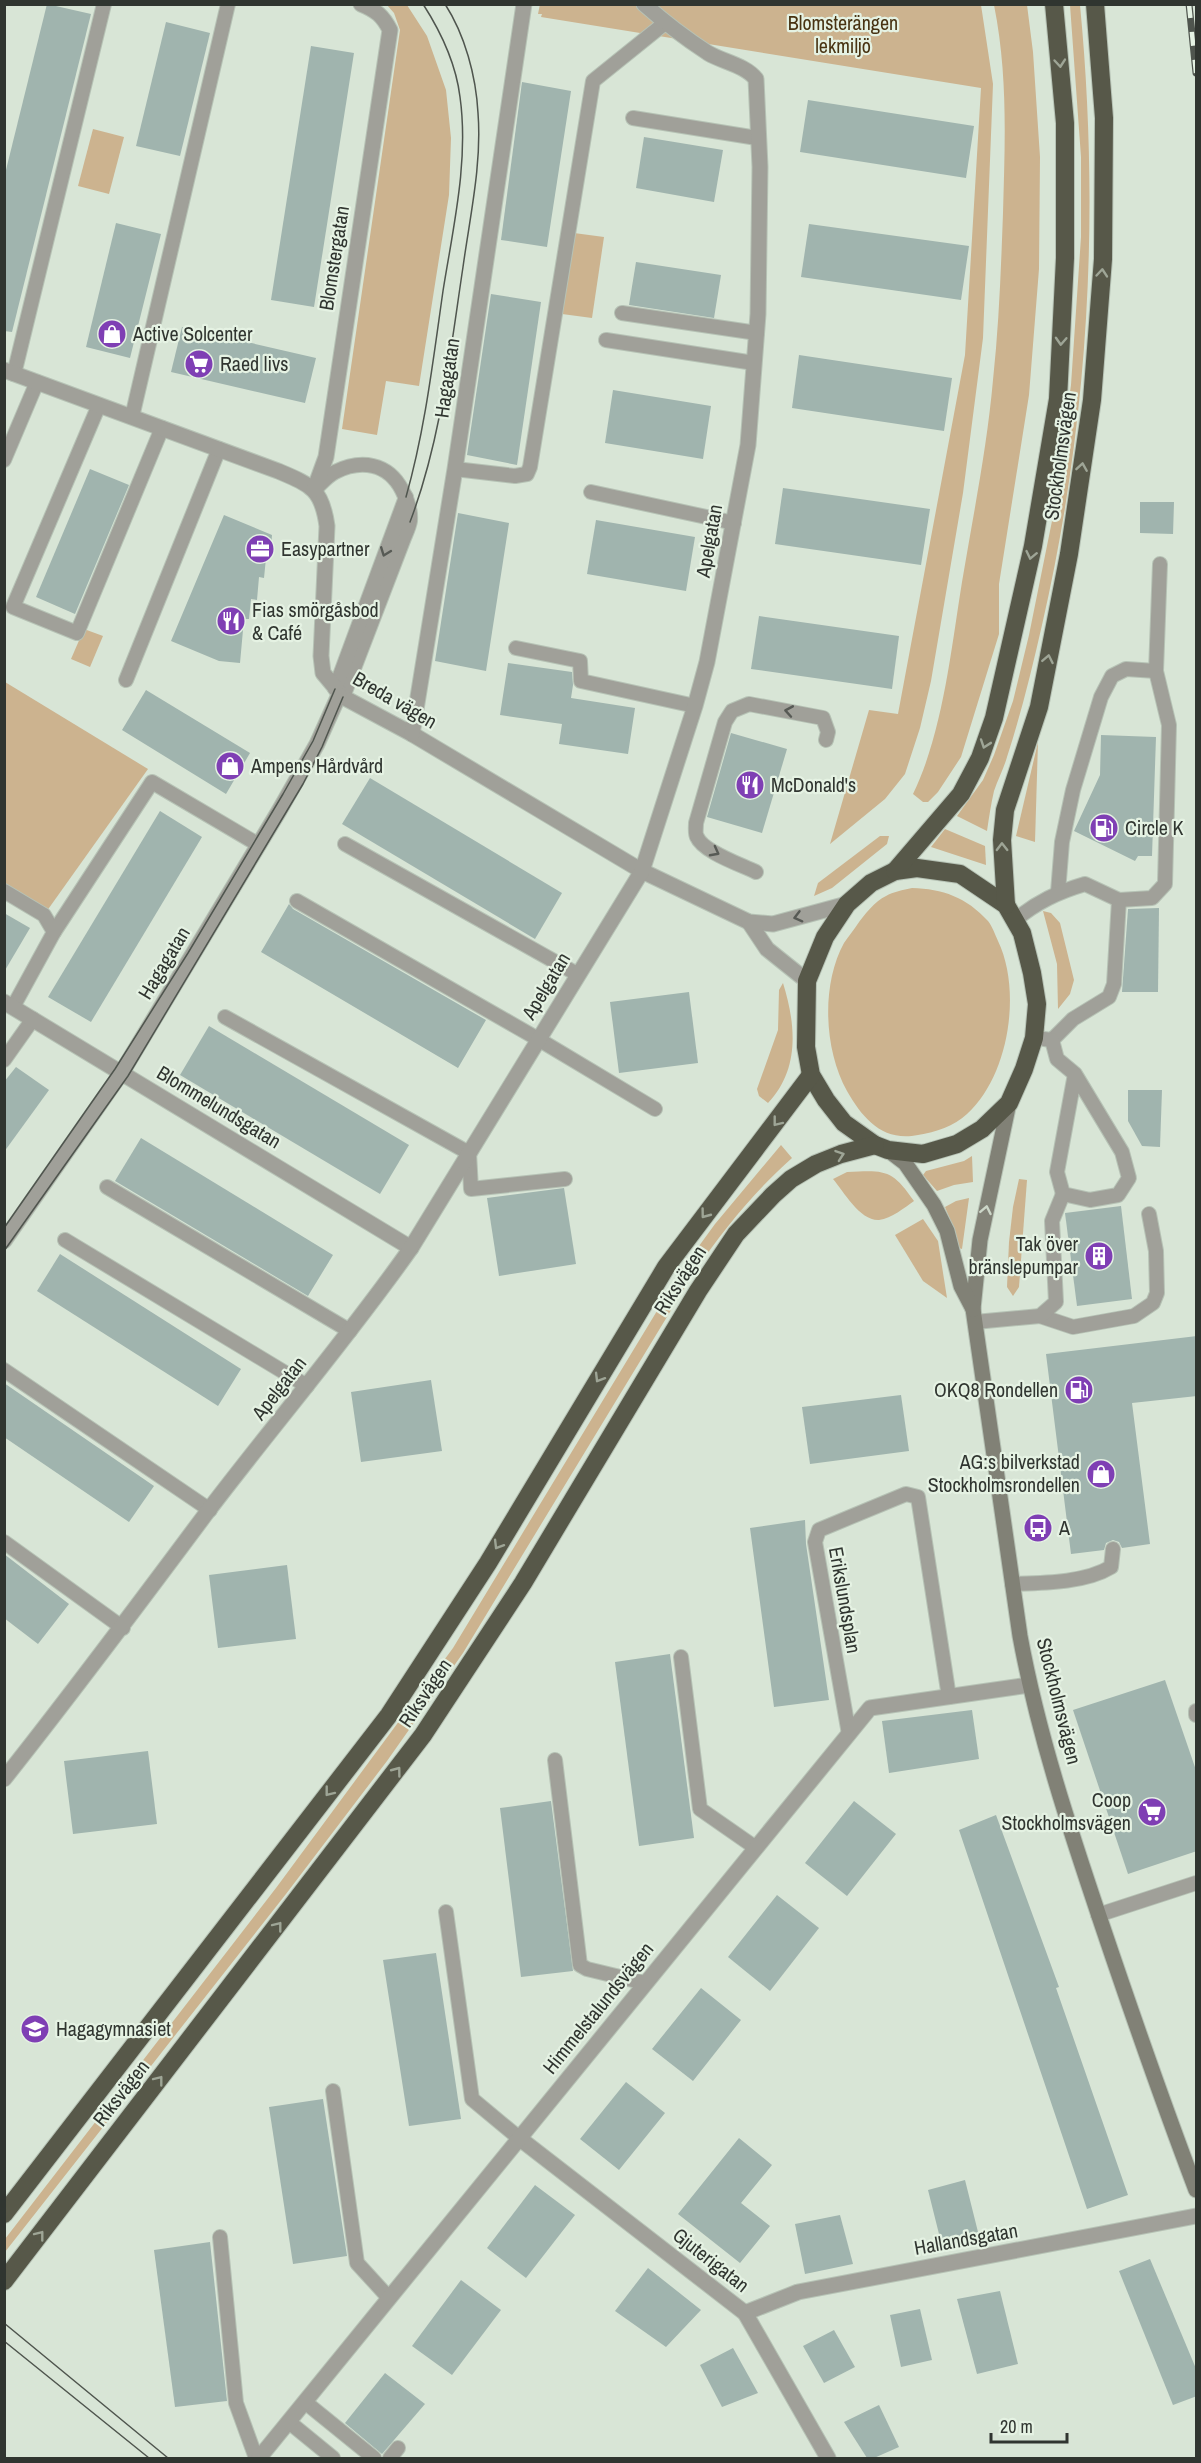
<svg xmlns="http://www.w3.org/2000/svg" width="1201" height="2463" font-family="'Archivo Narrow',sans-serif">
<style>
.green{fill:#ccb38f}
.building{fill:#a0b4ae}
.lines{fill:none;stroke-linecap:round;stroke-linejoin:round}
.lane-casing{stroke:#b6c2b5;stroke-width:16}
.street-casing{stroke:#b6c2b5;stroke-width:17}
.secondary-casing{stroke:#b6c2b5;stroke-width:17}
.highway-casing{stroke:#b6c2b5;stroke-width:20}
.lane{stroke:#a0a099;stroke-width:14}
.street{stroke:#a0a099;stroke-width:15}
.secondary{stroke:#818176;stroke-width:15}
.highway{stroke:#575849;stroke-width:18}
.tram{stroke:#4f554e;stroke-width:1.5}
.rail-casing{stroke:#4f554e;stroke-width:7}
.rail{stroke:#e5f2e3;stroke-width:4.5;stroke-dasharray:14;stroke-linecap:butt}
.oneway{stroke:#9ea596}
.oneway2{stroke:#575a55}
.oneway3{stroke:#ccd6c8}
.labels{text-anchor:middle;stroke-width:4.5;stroke-linejoin:round;paint-order:stroke}
.park-label{font-size:20px;fill:#483312;stroke:#e5f2e3}
.street-label{font-size:20px;fill:#303530;stroke:#e5f2e3}
.poi-label{font-size:20px;fill:#303530;stroke:#e5f2e3;text-anchor:start}
</style>
<rect width="100%" height="100%" fill="#d8e5d6"/>
<g class="green">
<polygon points="540,4 981,5 993,84 983,338 963,493 931,681 920,728 905,774 885,799 830,844 869,710 898,714 965,355 981,88 541,17 542,14 538,14"/>
<polygon points="387,5 407,5 427,36 446,90 451,138 449,195 419,386 386,381 377,435 342,429 400,30 394,13"/>
<path d="M 994,5 L 1027,5 L 1033,52 L 1040,157 L 1039,269 L 1029,395 L 999,584 L 999,634 L 961,757 L 938,792 L 928,802 L 923,802 L 913,794 C 943,732 951,650 962,582 C 973,516 987,448 993,380 C 999,325 1001,268 1003,213 C 1005,141 1008,75 994,5 Z"/>
<path d="M 1070,5 L 1080,5 C 1100,213 1089,421 1042,625 C 1032,669 1021,714 1007,757 C 1004,768 998,779 994,791 C 991,804 989,817 987,831 L 957,816 L 983,780 L 994,755 L 1013,701 L 1029,635 L 1052,521 L 1071,385 L 1081,237 L 1081,157 Z"/>
<polygon points="93,129 124,137 109,194 78,186"/>
<polygon points="574,233 604,237 592,318 562,314"/>
<polygon points="84,629 103,636 90,667 71,659"/>
<polygon points="5,682 148,769 44,915 5,891"/>
<polygon points="1038,742 1035,842 1016,836"/>
<polygon points="945,829 985,846 986,865 931,847"/>
<polygon points="880,836 889,836 887,844 832,888 814,896 818,883"/>
<path d="M 912,888 C 943,889 966,897 988,921 C 992,926 995,934 998,941 C 1022,991 1009,1076 967,1114 C 954,1126 936,1132 918,1135 C 883,1142 863,1119 847,1091 C 824,1050 821,985 844,943 C 848,937 853,931 857,925 C 864,915 875,901 886,896 C 893,892 903,890 912,888 Z"/>
<polygon points="1043,911 1051,913 1060,923 1074,980 1070,994 1058,1009 1057,964"/>
<path d="M 783,983 C 796,1025 800,1069 768,1103 L 759,1096 L 757,1089 L 778,1030 L 779,990 Z"/>
<path d="M 781,1145 L 792,1158 C 752,1194 724,1229 693,1274 L 463,1653 L 387,1761 L 286,1894 L 5,2252 L 5,2239 L 276,1888 L 453,1648 L 683,1268 L 715,1224 Z"/>
<polygon points="972,1156 973,1182 954,1185 937,1191 923,1175 926,1171 964,1161"/>
<path d="M 847,1172 C 885,1170 892,1169 914,1201 C 904,1208 892,1218 879,1220 C 860,1221 844,1192 833,1179 Z"/>
<polygon points="1019,1179 1027,1180 1019,1287 1013,1296 1007,1287 1009,1242 1013,1207"/>
<polygon points="969,1198 962,1249 959,1248 955,1232 945,1207 956,1201"/>
<polygon points="923,1219 938,1241 947,1298 923,1281 895,1235"/>
</g>
<g class="building">
<polygon points="47,4 91,14 12,332 4,331 4,178"/>
<polygon points="166,22 210,33 180,156 136,146"/>
<polygon points="311,46 354,53 314,307 271,300"/>
<polygon points="522,82 571,91 547,247 501,240"/>
<polygon points="808,100 974,126 966,178 800,152"/>
<polygon points="644,137 723,150 714,202 636,188"/>
<polygon points="116,223 161,234 130,358 86,347"/>
<polygon points="809,224 969,246 961,300 801,277"/>
<polygon points="636,262 721,275 714,318 629,305"/>
<polygon points="491,294 541,302 517,465 467,455"/>
<polygon points="182,327 316,358 305,403 171,372"/>
<polygon points="799,355 952,378 944,431 792,408"/>
<polygon points="613,390 711,406 703,459 605,443"/>
<polygon points="90,469 129,485 75,614 36,597"/>
<polygon points="783,488 930,509 921,565 775,544"/>
<polygon points="1140,502 1174,502 1173,534 1140,533"/>
<polygon points="458,513 509,523 486,671 435,661"/>
<polygon points="224,515 272,535 270,558 266,558 264,578 259,577 257,600 251,599 249,619 244,619 240,663 219,661 171,641"/>
<polygon points="596,520 695,537 686,591 587,574"/>
<polygon points="759,616 899,636 892,689 751,669"/>
<polygon points="508,663 572,672 573,685 571,698 635,708 628,754 559,744 562,724 500,715"/>
<polygon points="146,690 250,753 226,794 122,730"/>
<polygon points="731,733 787,749 762,833 707,817"/>
<polygon points="1101,735 1156,737 1152,856 1138,856 1135,861 1074,831 1100,775"/>
<polygon points="370,778 562,893 535,939 342,824"/>
<polygon points="160,811 202,837 91,1022 48,997"/>
<polygon points="289,904 293,909 486,1020 458,1068 261,952"/>
<polygon points="1159,908 1158,992 1122,992 1128,909"/>
<polygon points="4,913 30,928 4,972"/>
<polygon points="689,992 698,1063 619,1073 610,1002"/>
<polygon points="209,1026 409,1145 380,1194 180,1075"/>
<polygon points="16,1067 49,1090 4,1152 4,1082"/>
<polygon points="1128,1090 1162,1090 1160,1147 1142,1146 1128,1121"/>
<polygon points="141,1138 333,1255 308,1296 115,1181"/>
<polygon points="564,1188 576,1264 499,1276 487,1198"/>
<polygon points="1121,1206 1132,1299 1077,1306 1065,1213"/>
<polygon points="60,1254 241,1369 218,1406 37,1291"/>
<polygon points="1197,1336 1197,1396 1132,1403 1150,1544 1122,1548 1119,1542 1113,1540 1106,1543 1104,1550 1071,1554 1046,1354"/>
<polygon points="431,1380 442,1451 361,1462 351,1392"/>
<polygon points="4,1383 154,1486 129,1522 4,1437"/>
<polygon points="901,1395 909,1451 810,1464 802,1407"/>
<polygon points="805,1520 806,1544 829,1700 774,1707 750,1528"/>
<polygon points="4,1554 69,1604 38,1644 4,1618"/>
<polygon points="287,1565 296,1639 218,1648 209,1575"/>
<polygon points="670,1654 694,1838 639,1846 615,1662"/>
<polygon points="1165,1680 1197,1773 1197,1851 1128,1874 1073,1710"/>
<polygon points="972,1710 979,1759 889,1773 882,1721"/>
<polygon points="148,1751 157,1824 73,1834 64,1761"/>
<polygon points="551,1801 573,1971 521,1977 500,1808"/>
<polygon points="854,1801 896,1834 847,1896 805,1863"/>
<polygon points="996,1815 1059,1987 1056,1988 1128,2195 1087,2209 959,1830"/>
<polygon points="777,1895 819,1928 770,1991 728,1957"/>
<polygon points="436,1953 461,2119 409,2126 383,1960"/>
<polygon points="701,1988 741,2020 693,2081 652,2049"/>
<polygon points="626,2082 665,2113 619,2170 580,2139"/>
<polygon points="323,2099 347,2256 293,2264 269,2107"/>
<polygon points="739,2138 772,2165 741,2203 770,2226 740,2263 678,2214"/>
<polygon points="965,2180 978,2232 941,2242 928,2190"/>
<polygon points="535,2185 575,2215 526,2278 487,2248"/>
<polygon points="840,2215 853,2264 805,2274 795,2224"/>
<polygon points="210,2242 227,2401 175,2407 154,2250"/>
<polygon points="1150,2259 1197,2371 1197,2396 1173,2405 1119,2271"/>
<polygon points="648,2268 701,2310 666,2347 615,2311"/>
<polygon points="461,2280 501,2310 452,2375 412,2346"/>
<polygon points="1000,2291 1018,2364 977,2374 957,2299"/>
<polygon points="920,2309 932,2360 901,2367 890,2315"/>
<polygon points="834,2330 855,2367 824,2383 803,2346"/>
<polygon points="733,2348 758,2393 722,2407 700,2365"/>
<polygon points="385,2373 425,2404 382,2454 345,2423"/>
<polygon points="879,2405 899,2447 874,2458 867,2458 844,2422"/>
</g>
<g class="lines">
<g class="lane-casing">
<g id="lane">
<polyline points="633,118 757,138"/>
<polyline points="622,313 757,333"/>
<polyline points="606,340 754,363"/>
<polyline points="14,374 104,4"/>
<polyline points="99,405 13,607 77,633 162,428"/>
<polyline points="132,417 228,4"/>
<polyline points="4,460 37,382"/>
<polyline points="455,469 515,476 527,474 530,467 593,81 665,23"/>
<path d="M 314,490 C 321,484 327,476 335,472 C 361,459 388,463 402,490 C 407,499 411,510 410,521 C 409,527 406,533 404,538 L 343,697"/>
<polyline points="591,492 734,523"/>
<polyline points="516,648 580,661 581,681 695,706"/>
<polyline points="126,680 219,449"/>
<polyline points="335,689 406,497"/>
<polyline points="345,844 577,974"/>
<path d="M 756,872 C 742,865 703,852 697,837 C 695,834 696,827 696,823 L 725,722 L 732,711 L 749,704 L 823,718 L 828,732 L 826,740"/>
<polyline points="4,891 44,915 54,932 13,1007"/>
<polyline points="1058,892 1062,842 1073,790 1101,697 1112,676 1126,669 1156,671"/>
<polyline points="1119,900 1152,898 1165,884 1169,725 1156,671 1160,564"/>
<polyline points="297,901 538,1039 655,1109"/>
<path d="M 1015,920 C 1037,902 1058,892 1085,884 L 1119,900 L 1114,984 L 1109,997 L 1073,1019 L 1052,1040 L 1044,1039"/>
<polyline points="54,932 152,782 259,845"/>
<polyline points="225,1017 469,1153 471,1189 565,1179"/>
<polyline points="1052,1040 1057,1059 1075,1074 1122,1152 1129,1178 1118,1195 1090,1200 1063,1194 1057,1172 1075,1074"/>
<polyline points="4,1060 33,1019"/>
<polyline points="107,1187 350,1331"/>
<polyline points="65,1240 307,1386"/>
<polyline points="1040,1316 1073,1327 1134,1316 1153,1303 1157,1293 1156,1251 1149,1214"/>
<polyline points="975,1322 1040,1316 1056,1302 1052,1221 1063,1194"/>
<polyline points="4,1370 210,1510"/>
<polyline points="4,1542 123,1628"/>
<path d="M 1012,1584 C 1042,1583 1085,1583 1111,1567 L 1113,1549"/>
<polyline points="681,1657 700,1809 756,1848"/>
<polyline points="1196,1711 1196,1715"/>
<polyline points="849,1734 815,1542 819,1530 906,1494 918,1497 949,1697"/>
<polyline points="555,1760 580,1965 587,1969 645,1983"/>
<polyline points="446,1912 472,2099 519,2138"/>
<polyline points="1098,1915 1196,1883"/>
<polyline points="333,2091 357,2263 389,2298"/>
<polyline points="220,2237 236,2403 256,2458"/>
<polyline points="305,2402 374,2458"/>
<polyline points="289,2422 333,2458"/>
<polyline points="390,2458 398,2448"/>
</g>
</g>
<g class="street-casing">
<g id="street">
<path d="M 4,370 L 278,471 C 311,485 322,489 327,526 L 321,656 L 323,673 L 343,697 L 412,734 L 642,871 L 749,922 L 773,924 L 847,904"/>
<path d="M 314,490 L 326,457 L 390,30 C 383,16 376,10 361,4"/>
<polyline points="412,734 455,469 524,4"/>
<polyline points="749,922 767,949 807,981"/>
<polyline points="4,1002 411,1248"/>
<polyline points="4,1241 122,1072 279,811 317,744 339,695"/>
<path d="M 4,1779 C 74,1691 141,1601 208,1511 C 275,1423 347,1339 411,1248 L 642,871 L 695,706 L 707,662 L 748,445 L 758,314 L 760,167 L 756,79 C 745,65 723,62 708,53 C 685,38 664,22 644,4"/>
<polyline points="519,2138 745,2313 828,2458"/>
<polyline points="745,2313 798,2292 1196,2216"/>
<polyline points="259,2458 870,1708 1029,1685"/>
</g>
</g>
<g class="secondary-casing">
<g id="secondary">
<path d="M 1009,1103 L 980,1240 L 973,1309 L 1020,1636 C 1038,1734 1070,1830 1102,1925 C 1132,2014 1163,2103 1196,2190"/>
<polyline points="888,1150 905,1163 934,1205 947,1231 961,1286 973,1309"/>
</g>
</g>
<g class="highway-casing">
<g id="highway">
<polygon points="917,868 960,874 1006,905 1022,933 1032,973 1037,1004 1034,1038 1024,1069 1009,1103 982,1129 957,1144 923,1154 888,1150 875,1145 844,1123 826,1100 811,1075 806,1047 807,981 825,937 847,904 871,883 895,871"/>
<polyline points="895,871 961,794 980,758 994,718 1033,546 1058,399 1065,258 1065,123 1054,4"/>
<polyline points="1006,905 1002,840 1005,810 1039,707 1069,554 1092,400 1103,259 1104,118 1095,4"/>
<polyline points="4,2214 389,1715 488,1563 666,1267 811,1075"/>
<polyline points="4,2281 423,1735 523,1583 698,1291 736,1234 773,1195 791,1179 816,1164 841,1154 875,1145"/>
</g>
</g>
<use href="#lane" class="lane"/>
<use href="#street" class="street"/>
<use href="#secondary" class="secondary"/>
<use href="#highway" class="highway"/>
<g class="tram">
<path d="M 406,497 C 425,430 433,361 443,291 C 453,228 469,161 460,97 C 456,64 441,32 423,4"/>
<path d="M 410,522 C 441,440 450,353 463,267 C 470,216 482,164 478,113 C 476,76 465,35 445,4"/>
<polyline points="4,1228 115,1069 188,953 283,794 313,741 335,689"/>
<polyline points="4,1251 128,1076 303,784 322,747 343,697"/>
<polyline points="4,2323 168,2458"/>
<polyline points="4,2341 149,2458"/>
</g>
<g class="rail-casing">
<polyline id="rail" points="1189,4 1196,73"/>
</g>
<use href="#rail" class="rail"/>
</g>
<defs><path id="oneway-chevron" d="M-2-3.5L2.5 0L-2 3.5" fill="none" stroke-width="1.6" stroke-linecap="round" stroke-linejoin="round" transform="scale(1.5)"/></defs>
<g class="oneway">
<use href="#oneway-chevron" transform="translate(1060 63) rotate(85)"/>
<use href="#oneway-chevron" transform="translate(1102 273) rotate(-85)"/>
<use href="#oneway-chevron" transform="translate(1061 341) rotate(93)"/>
<use href="#oneway-chevron" transform="translate(1082 467) rotate(-81)"/>
<use href="#oneway-chevron" transform="translate(1031 555) rotate(102)"/>
<use href="#oneway-chevron" transform="translate(1048 659) rotate(-79)"/>
<use href="#oneway-chevron" transform="translate(985 744) rotate(109)"/>
<use href="#oneway-chevron" transform="translate(1002 847) rotate(-91)"/>
<use href="#oneway-chevron" transform="translate(777 1122) rotate(128)"/>
<use href="#oneway-chevron" transform="translate(840 1155) rotate(-19)"/>
<use href="#oneway-chevron" transform="translate(705 1214) rotate(127)"/>
<use href="#oneway-chevron" transform="translate(599 1378) rotate(121)"/>
<use href="#oneway-chevron" transform="translate(498 1545) rotate(121)"/>
<use href="#oneway-chevron" transform="translate(397 1771) rotate(-53)"/>
<use href="#oneway-chevron" transform="translate(329 1792) rotate(128)"/>
<use href="#oneway-chevron" transform="translate(278 1926) rotate(-52)"/>
<use href="#oneway-chevron" transform="translate(159 2080) rotate(-52)"/>
<use href="#oneway-chevron" transform="translate(40 2235) rotate(-52)"/>
</g>
<g class="oneway2">
<use href="#oneway-chevron" transform="translate(385 552) rotate(111)"/>
<use href="#oneway-chevron" transform="translate(789 711) rotate(-170)"/>
<use href="#oneway-chevron" transform="translate(715 852) rotate(28)"/>
<use href="#oneway-chevron" transform="translate(798 917) rotate(165)"/>
</g>
<use class="oneway3" href="#oneway-chevron" transform="translate(986 1210) rotate(-79)"/>
<defs>
<g id="shop-disc" transform="scale(1.5)"><circle r="9.5" fill="#7f3fb4" stroke="#e5f2e3"/><path d="M-5-2.5h2.3a2.7 3.5 0 0 1 5.4 0H5L5.5 6h-11ZM-1.5-2.5h3a1.5 2.3 0 0 0-3 0Z" fill="#fff"/></g>
<g id="supermarket-disc" transform="scale(1.5)"><circle r="9.5" fill="#7f3fb4" stroke="#e5f2e3"/><path d="M-6-5.5h2.5l.6 2H6L4.5 2H-2.5L-4.4-4H-6ZM-1.5 3.2a1.3 1.3 0 1 0 .1 0ZM3 3.2a1.3 1.3 0 1 0 .1 0Z" fill="#fff"/></g>
<g id="office-disc" transform="scale(1.5)"><circle r="9.5" fill="#7f3fb4" stroke="#e5f2e3"/><path d="M-6-3h4V-5.5h4V-3h4V5H-6ZM-1-4.5V-3h2v-1.5ZM-6 0V1H6V0Z" fill="#fff"/></g>
<g id="restaurant-disc" transform="scale(1.5)"><circle r="9.5" fill="#7f3fb4" stroke="#e5f2e3"/><path d="M-5-6h1v4h1v-4h1v4h1v-4h1v5L-1.5 .5V6h-2V.5L-5-1ZM5-6V6H3V1.5H1.5Q1.5-4 5-6Z" fill="#fff"/></g>
<g id="fuel-disc" transform="scale(1.5)"><circle r="9.5" fill="#7f3fb4" stroke="#e5f2e3"/><path d="M-5.5-6h7V0h2V4h1.3V-2.5L3-4.5l.8-.8L6-3V5H2.5V1h-1V6h-7ZM-4.2-4.7v3.2H.2V-4.7Z" fill="#fff"/></g>
<g id="building-disc" transform="scale(1.5)"><circle r="9.5" fill="#7f3fb4" stroke="#e5f2e3"/><path d="M-4-6H4V6H1V3H-1V6H-4ZM-2.5-4.3h1.7v1.8h-1.7ZM.8-4.3h1.7v1.8H.8ZM-2.5-1h1.7V.8h-1.7ZM.8-1h1.7V.8H.8Z" fill="#fff"/></g>
<g id="bus-disc" transform="scale(1.5)"><circle r="9.5" fill="#7f3fb4" stroke="#e5f2e3"/><path d="M-5-6H5V4H4V6H2V4H-2V6H-4V4H-5ZM-3.5-4V0h7V-4ZM-3.5 1.2v1.5H-2V1.2ZM2 1.2v1.5H3.5V1.2Z" fill="#fff"/></g>
<g id="school-disc" transform="scale(1.5)"><circle r="9.5" fill="#7f3fb4" stroke="#e5f2e3"/><path d="M0-5L7-2L0 1L-7-2ZM-4 1L0 2.5L4 1V4Q0 6-4 4Z" fill="#fff"/></g>
</defs>
<g fill-rule="evenodd">
<use href="#shop-disc" x="112" y="334"/>
<use href="#supermarket-disc" x="199" y="364"/>
<use href="#office-disc" x="260" y="549"/>
<use href="#restaurant-disc" x="231" y="621"/>
<use href="#shop-disc" x="230" y="766"/>
<use href="#restaurant-disc" x="750" y="785"/>
<use href="#fuel-disc" x="1104" y="828"/>
<use href="#building-disc" x="1099" y="1256"/>
<use href="#fuel-disc" x="1079" y="1390"/>
<use href="#shop-disc" x="1101" y="1474"/>
<use href="#bus-disc" x="1038" y="1528"/>
<use href="#supermarket-disc" x="1152" y="1812"/>
<use href="#school-disc" x="35" y="2029"/>
</g>
<g class="labels">
<g class="park-label">
<text x="843" y="30">Blomsterängen<tspan x="843" dy="23">lekmiljö</tspan></text>
</g>
<g class="street-label">
<text transform="translate(334 258) rotate(-81)" y="7">Blomstergatan</text>
<text transform="translate(447 378) rotate(-82)" y="7">Hagagatan</text>
<text transform="translate(1060 456) rotate(-82)" y="7">Stockholmsvägen</text>
<text transform="translate(709 541) rotate(-80)" y="7">Apelgatan</text>
<text transform="translate(395 700) rotate(30)" y="7">Breda vägen</text>
<text transform="translate(164 963) rotate(-59)" y="7">Hagagatan</text>
<text transform="translate(546 986) rotate(-59)" y="7">Apelgatan</text>
<text transform="translate(219 1107) rotate(31)" y="7">Blommelundsgatan</text>
<text transform="translate(680 1280) rotate(-57)" y="7">Riksvägen</text>
<text transform="translate(279 1388) rotate(-52)" y="7">Apelgatan</text>
<text transform="translate(845 1600) rotate(80)" y="7">Erikslundsplan</text>
<text transform="translate(425 1693) rotate(-56)" y="7">Riksvägen</text>
<text transform="translate(1059 1701) rotate(76)" y="7">Stockholmsvägen</text>
<text transform="translate(598 2008) rotate(-51)" y="7">Himmelstalundsvägen</text>
<text transform="translate(121 2093) rotate(-52)" y="7">Riksvägen</text>
<text transform="translate(966 2239) rotate(-10)" y="7">Hallandsgatan</text>
<text transform="translate(711 2260) rotate(38)" y="7">Gjuterigatan</text>
</g>
<g class="poi-label">
<text x="133" y="341">Active Solcenter</text>
<text x="220" y="371">Raed livs</text>
<text x="281" y="556">Easypartner</text>
<text x="252" y="617">Fias smörgåsbod<tspan x="252" dy="23">&amp; Café</tspan></text>
<text x="251" y="773">Ampens Hårdvård</text>
<text x="771" y="792">McDonald's</text>
<text x="1125" y="835">Circle K</text>
<text x="1078" y="1251" text-anchor="end">Tak över<tspan x="1078" dy="23">bränslepumpar</tspan></text>
<text x="1058" y="1397" text-anchor="end">OKQ8 Rondellen</text>
<text x="1080" y="1469" text-anchor="end">AG:s bilverkstad<tspan x="1080" dy="23">Stockholmsrondellen</tspan></text>
<text x="1059" y="1535">A</text>
<text x="1131" y="1807" text-anchor="end">Coop<tspan x="1131" dy="23">Stockholmsvägen</tspan></text>
<text x="56" y="2036">Hagagymnasiet</text>
</g>
</g>
<rect width="1201" height="2463" fill="none" stroke="#303530" stroke-width="12"/>
<path d="M991 2433v9h76v-9" fill="none" stroke="#303530" stroke-width="3"/>
<text x="1000" y="2433" font-size="18" fill="#303530" stroke="#e5f2e3" stroke-width="4.5" paint-order="stroke">20 m</text>
</svg>
